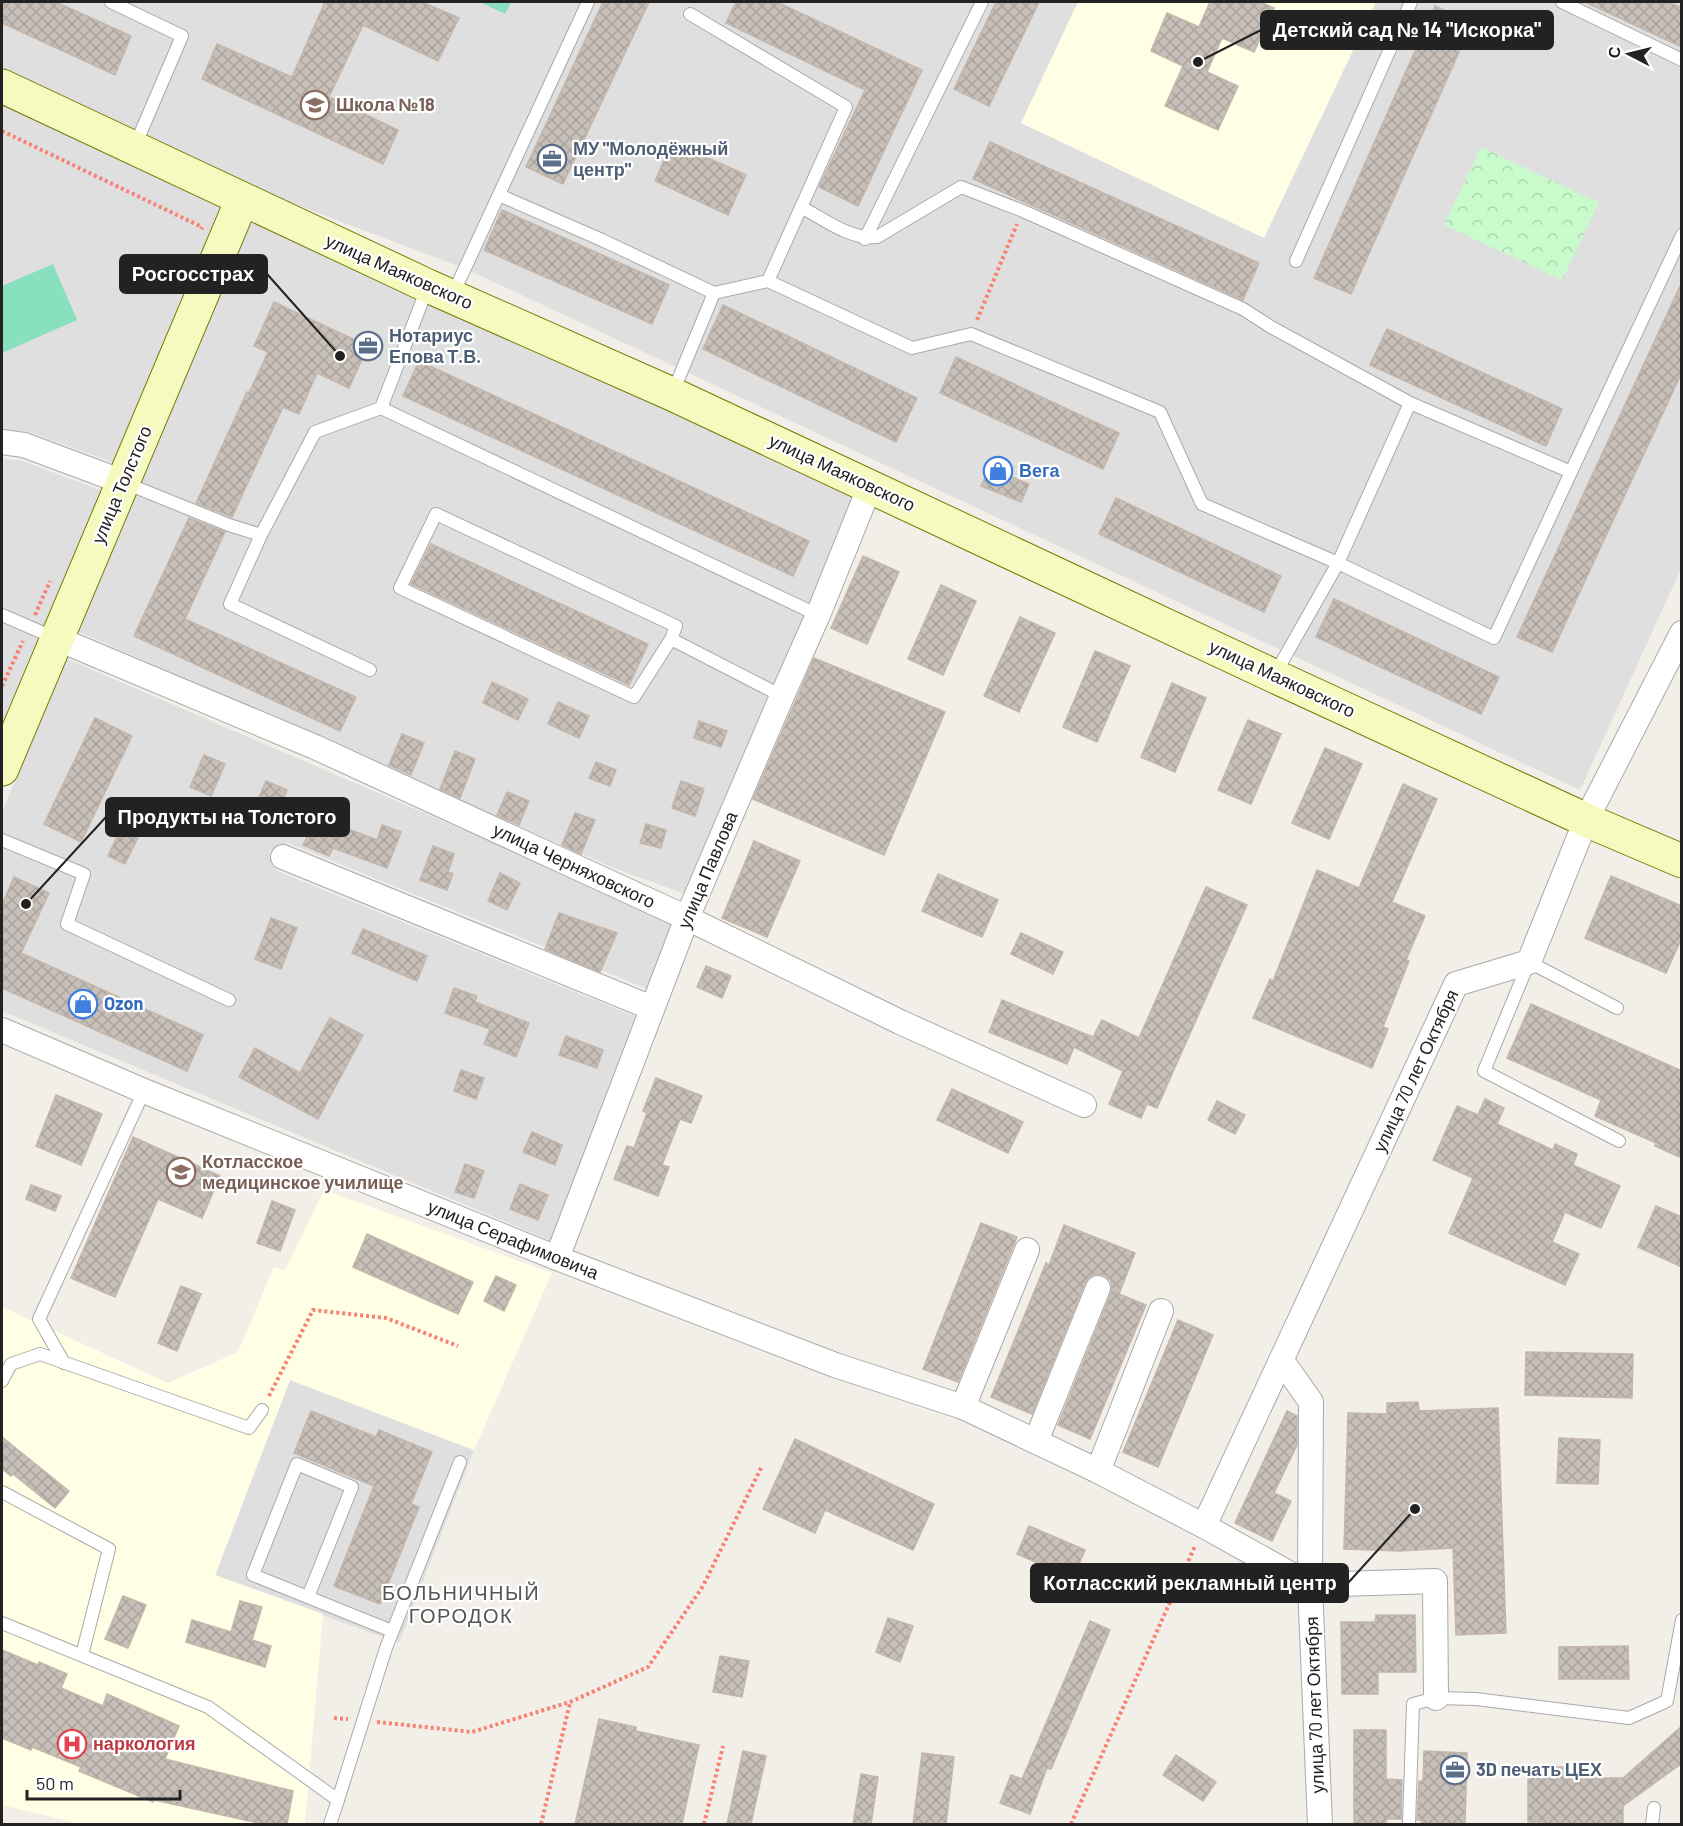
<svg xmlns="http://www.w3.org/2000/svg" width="1683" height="1826" font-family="Barlow,sans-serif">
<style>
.residential{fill:#e0dfdf}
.education{fill:#ffffe5}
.park{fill:url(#park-crowns)}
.pitch{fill:#88e0be}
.building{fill:url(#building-cross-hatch);stroke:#c4b6ab;stroke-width:1.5}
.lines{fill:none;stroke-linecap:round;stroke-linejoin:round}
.lane-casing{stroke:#a9a9a9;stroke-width:14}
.street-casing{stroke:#a9a9a9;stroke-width:26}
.secondary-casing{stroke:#707d05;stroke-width:35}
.path{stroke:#fa8072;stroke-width:4;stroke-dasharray:3 3;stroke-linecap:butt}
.lane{stroke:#fff;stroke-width:12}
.street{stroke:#fff;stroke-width:24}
.secondary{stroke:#f7fabf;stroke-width:33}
.labels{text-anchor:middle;stroke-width:4.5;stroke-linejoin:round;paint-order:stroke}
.education-label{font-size:18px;font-weight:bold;fill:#785e54;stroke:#fff;text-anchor:start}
.service-label{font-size:18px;font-weight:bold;fill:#4e5e75;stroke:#fff;text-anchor:start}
.street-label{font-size:18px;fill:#222;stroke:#fff}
.shop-label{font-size:18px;font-weight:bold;fill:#366cbe;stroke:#fff;text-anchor:start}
.health-label{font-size:18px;font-weight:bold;fill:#be3a42;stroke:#fff;text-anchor:start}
.neighbourhood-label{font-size:20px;letter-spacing:1.5px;fill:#555;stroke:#fff}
.leader{fill:none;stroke:#222;stroke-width:2}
.callout-dot{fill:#222;stroke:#fff;stroke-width:2}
.callout{fill:#222;stroke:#222;stroke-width:2}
.callout-label{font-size:20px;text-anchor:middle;font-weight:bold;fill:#fff}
</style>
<defs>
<pattern id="park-crowns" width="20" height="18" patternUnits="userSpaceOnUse" patternTransform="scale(1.5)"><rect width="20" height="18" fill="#c8facc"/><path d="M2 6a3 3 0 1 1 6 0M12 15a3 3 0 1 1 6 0" fill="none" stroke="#acd6af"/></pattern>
<pattern id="building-cross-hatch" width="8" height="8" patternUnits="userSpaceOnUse" patternTransform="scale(1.5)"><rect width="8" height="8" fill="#c7bfb8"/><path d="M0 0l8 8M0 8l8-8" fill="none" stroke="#aba49e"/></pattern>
</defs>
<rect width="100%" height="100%" fill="#f2efe9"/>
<g class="residential">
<polygon points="2,2 1681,2 1681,569 1580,790 466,269 247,186 2,69"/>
<polygon points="2,100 223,207 115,463 26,431 2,431"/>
<polygon points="250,219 862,488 688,895 611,867 77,631"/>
<polygon points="2,459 20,460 103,491 2,730"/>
<polygon points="65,658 677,922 650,990 288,843 269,851 277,871 639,1018 554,1242 2,1011 2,813"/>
<polygon points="290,1380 474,1450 399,1643 215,1576"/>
</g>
<g class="education">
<polygon points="1078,2 1376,2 1264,238 1021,123"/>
<polygon points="324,1190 552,1273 474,1450 290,1380 215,1575 323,1614 305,1824 80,1824 2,1805 2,1307 168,1383 238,1352 274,1267 285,1270"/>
</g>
<polygon class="park" points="1481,147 1599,203 1562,280 1444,225"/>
<g class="pitch">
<polygon points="480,2 511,2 505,14"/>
<polygon points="53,264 77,320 2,353 2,286"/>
</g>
<g class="building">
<polygon points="2,2 56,2 131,36 115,75 2,23"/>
<polygon points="325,2 422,2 459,18 438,61 363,25 329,97 398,130 383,164 202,79 217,44 292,77"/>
<polygon points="603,2 649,2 563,184 526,167"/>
<polygon points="736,2 777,2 922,70 858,206 819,187 865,90 726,23"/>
<polygon points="996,2 1039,2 989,106 954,89"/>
<polygon points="1210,2 1260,2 1274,8 1254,52 1222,38 1207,72 1238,86 1218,130 1165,106 1183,66 1151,51 1167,13 1199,27"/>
<polygon points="1585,2 1668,2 1682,8 1682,47"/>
<polygon points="1435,6 1472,23 1351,294 1314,278"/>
<polygon points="672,142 746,175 728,215 655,181"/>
<polygon points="990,142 1259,263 1243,300 973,179"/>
<polygon points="502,210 669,285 652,324 484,250"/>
<polygon points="1682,282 1682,372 1552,652 1517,637"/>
<polygon points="274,302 368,346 349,388 317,373 299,414 283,407 232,517 196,503 247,392 249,393 268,352 254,346"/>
<polygon points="723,305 917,398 896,442 703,349"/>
<polygon points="1387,329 1562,409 1546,446 1370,365"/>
<polygon points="956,357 1119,433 1103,469 940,393"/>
<polygon points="419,361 809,541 793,576 403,396"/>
<polygon points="989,468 1029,484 1021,502 981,486"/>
<polygon points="1116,498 1281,576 1264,612 1099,534"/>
<polygon points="189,518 225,532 185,619 356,697 340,731 134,636"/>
<polygon points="431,544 648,644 629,685 411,584"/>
<polygon points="863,556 899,572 867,644 831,628"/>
<polygon points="941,585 976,601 943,675 908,659"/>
<polygon points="1334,599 1499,677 1481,714 1316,637"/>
<polygon points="1020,617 1055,633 1019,712 984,696"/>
<polygon points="1095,651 1130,666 1097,742 1063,727"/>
<polygon points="814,658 945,712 884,855 753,799"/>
<polygon points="492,682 528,699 518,720 483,703"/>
<polygon points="1172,683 1206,698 1175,772 1141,757"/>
<polygon points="558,702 589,716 579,738 548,724"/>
<polygon points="95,718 132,736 81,842 44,824"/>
<polygon points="1248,720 1281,734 1251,804 1218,790"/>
<polygon points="699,721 727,731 721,747 694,738"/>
<polygon points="402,734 424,743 411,775 389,765"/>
<polygon points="1325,748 1362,764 1329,839 1292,823"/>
<polygon points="455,751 475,759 460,798 440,789"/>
<polygon points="204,755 225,764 211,796 190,787"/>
<polygon points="596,762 616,770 610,786 589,778"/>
<polygon points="266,781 287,790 273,822 252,814"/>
<polygon points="681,781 704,789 695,816 672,808"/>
<polygon points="1403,784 1437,799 1392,902 1425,916 1406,960 1409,961 1383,1027 1388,1029 1372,1068 1253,1018 1270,979 1273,981 1317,870 1359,888"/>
<polygon points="507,792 529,801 519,825 497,815"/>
<polygon points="319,811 345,823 343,827 377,840 382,825 401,832 387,868 333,848 329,856 303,845"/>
<polygon points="575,813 595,820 581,854 562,845"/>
<polygon points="646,824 666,830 661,848 640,843"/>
<polygon points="121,828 138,837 125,864 108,856"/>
<polygon points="754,841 800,861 767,937 722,918"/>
<polygon points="433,846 454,854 448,872 453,874 447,890 420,880"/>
<polygon points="500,873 520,883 507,910 488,901"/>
<polygon points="938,874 998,900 982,937 922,911"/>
<polygon points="1611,876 1682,906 1682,937 1666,973 1585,938"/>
<polygon points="14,877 49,893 21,953 203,1035 187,1071 2,988 2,905"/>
<polygon points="1206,887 1247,905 1157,1108 1147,1104 1141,1118 1109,1104 1123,1071 1074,1047 1067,1064 989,1032 1002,1000 1093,1037 1102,1020 1139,1038"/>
<polygon points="559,913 617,933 600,972 545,949"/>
<polygon points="271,918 297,928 281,969 255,959"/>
<polygon points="363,929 427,956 417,981 352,953"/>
<polygon points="1021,933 1063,952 1053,974 1011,954"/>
<polygon points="706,966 731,976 722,998 697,987"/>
<polygon points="454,988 477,996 475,1002 529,1023 516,1057 484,1044 490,1029 445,1013"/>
<polygon points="1531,1004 1682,1071 1682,1158 1655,1146 1656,1143 1595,1116 1601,1100 1507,1058"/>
<polygon points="330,1018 363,1035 318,1119 239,1077 255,1048 300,1073"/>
<polygon points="566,1036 603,1050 597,1068 559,1055"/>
<polygon points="461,1070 484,1078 476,1099 454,1091"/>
<polygon points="656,1078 702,1096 691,1123 680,1119 662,1165 669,1167 658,1196 614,1179 627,1146 634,1148 647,1113 643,1111"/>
<polygon points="952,1089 1023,1122 1008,1153 937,1120"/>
<polygon points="56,1095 102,1114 81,1165 36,1146"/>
<polygon points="1485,1099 1504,1108 1497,1124 1553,1150 1555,1144 1577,1154 1573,1165 1620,1186 1601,1228 1565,1212 1552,1242 1579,1254 1565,1285 1449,1233 1473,1178 1433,1160 1457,1106 1478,1115"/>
<polygon points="1217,1101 1245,1115 1235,1134 1208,1120"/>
<polygon points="532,1132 562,1145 555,1165 523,1152"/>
<polygon points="133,1137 220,1176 202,1218 158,1199 115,1297 71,1278"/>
<polygon points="465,1164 484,1171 474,1198 455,1192"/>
<polygon points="520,1184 548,1195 538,1220 510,1209"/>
<polygon points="31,1185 61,1196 55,1211 26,1199"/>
<polygon points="272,1201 295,1210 280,1251 257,1243"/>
<polygon points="1656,1206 1682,1217 1682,1267 1638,1247"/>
<polygon points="981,1223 1017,1237 958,1382 923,1369"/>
<polygon points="1064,1225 1135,1253 1119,1294 1146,1305 1090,1439 1058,1425 1111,1293 1112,1285 1110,1280 1104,1275 1095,1274 1089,1277 1085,1283 1032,1414 991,1397 1046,1263 1049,1265"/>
<polygon points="367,1234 473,1282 458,1314 353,1267"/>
<polygon points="496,1276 516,1285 504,1311 484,1301"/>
<polygon points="181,1286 201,1294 177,1351 158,1343"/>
<polygon points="1178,1320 1213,1335 1158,1467 1123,1452"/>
<polygon points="1526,1352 1633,1354 1632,1398 1525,1395"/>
<polygon points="1418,1402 1419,1411 1498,1408 1506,1633 1456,1635 1453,1548 1400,1551 1344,1549 1348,1413 1387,1414 1387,1403"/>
<polygon points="311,1411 376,1437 379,1430 432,1452 411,1504 419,1507 380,1604 334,1586 374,1486 294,1453"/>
<polygon points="1287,1411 1297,1416 1297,1445 1274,1493 1291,1501 1272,1541 1235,1523"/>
<polygon points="2,1437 69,1491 55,1508 13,1474 11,1476 2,1469"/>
<polygon points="1559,1438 1600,1440 1598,1484 1557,1483"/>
<polygon points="795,1439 934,1504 913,1550 825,1510 815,1533 763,1509"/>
<polygon points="1029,1526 1085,1550 1073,1578 1017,1554"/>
<polygon points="123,1596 146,1605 128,1648 105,1639"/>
<polygon points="240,1601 262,1607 252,1640 271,1646 265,1667 186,1642 192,1620 231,1632"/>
<polygon points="1376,1615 1415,1615 1416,1672 1378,1672 1378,1694 1342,1694 1341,1622 1375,1622"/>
<polygon points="888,1618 913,1626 900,1662 876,1652"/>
<polygon points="1090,1621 1110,1630 1051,1769 1047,1768 1030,1814 1000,1803 1011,1775 1022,1779"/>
<polygon points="1628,1646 1629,1679 1559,1679 1559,1647"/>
<polygon points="2,1650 38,1665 39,1662 67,1674 61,1688 103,1706 107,1694 179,1726 165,1759 293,1791 287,1824 263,1824 154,1800 153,1802 79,1771 81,1767 32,1747 31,1750 2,1738"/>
<polygon points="720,1656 749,1661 742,1697 713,1692"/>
<polygon points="599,1719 636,1727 636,1731 699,1745 682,1824 575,1824"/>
<polygon points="1682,1726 1682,1763 1623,1806 1623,1824 1544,1824 1544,1822 1528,1822 1528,1767 1569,1767 1569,1778 1623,1778"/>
<polygon points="1354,1730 1386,1730 1386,1779 1402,1780 1401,1819 1386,1819 1386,1824 1354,1824"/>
<polygon points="743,1751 766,1756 751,1824 727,1824"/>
<polygon points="1424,1751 1467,1753 1465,1824 1421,1824 1422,1820 1417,1820 1419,1781 1423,1781"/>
<polygon points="922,1753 954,1757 946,1824 913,1824"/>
<polygon points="1176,1755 1216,1782 1203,1801 1163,1775"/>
<polygon points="861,1774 878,1777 871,1824 853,1824"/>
</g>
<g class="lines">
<g class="lane-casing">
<g id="lane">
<polyline points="111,2 182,36 134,148"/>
<polyline points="1562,2 1682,60"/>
<polyline points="690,14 846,107 768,281"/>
<polyline points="499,195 602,240 714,293 768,281 912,348 971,334 1160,412 1202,504 1338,563 1275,674"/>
<path d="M 801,207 C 824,219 850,240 877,237 L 961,187 L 1023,211 L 1243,309 L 1271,327 L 1410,403 L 1571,472 L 1494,638 L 1338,563 L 1410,403"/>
<polyline points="865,239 982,2"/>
<polyline points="1296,261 1411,2"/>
<polyline points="453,294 588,2"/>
<polyline points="673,392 714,293"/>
<polyline points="381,408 818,615"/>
<polyline points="1571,472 1682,235"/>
<polyline points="125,483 229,525 261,535"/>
<polyline points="2,615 55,638"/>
<polyline points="671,639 634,697 400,588 436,514 676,626 671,639 782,696"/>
<polyline points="370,670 230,604 261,535 315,432 381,408 428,286"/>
<polyline points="2,840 84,874 67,924 229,1000"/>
<polyline points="1617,1008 1529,962 1484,1071 1619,1141"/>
<polyline points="64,1363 39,1319 144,1091"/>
<polyline points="2,1381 11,1364 40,1354 249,1428 262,1410"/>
<polyline points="2,1492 109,1549 82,1655"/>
<polyline points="308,1597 352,1487 297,1464 253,1575 392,1631"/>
<polyline points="2,1623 208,1707 338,1800 330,1824"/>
<polyline points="338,1800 386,1648 460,1462"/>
<polyline points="1409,1824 1413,1704 1436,1698 1476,1699 1629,1718 1667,1701 1682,1620"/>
<polyline points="1652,1824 1654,1808"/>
</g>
</g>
<g class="street-casing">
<g id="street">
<polyline points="2,442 24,445 123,482"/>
<polyline points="58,639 315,747 687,918 900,1022 1084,1105"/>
<polyline points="283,857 652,1008"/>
<polyline points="2,1030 144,1091 557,1258 835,1365 963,1407 1098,1471 1204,1526 1310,1585 1435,1581 1436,1698"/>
<polyline points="557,1258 687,918 782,696 818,615 870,486"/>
<polyline points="1282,1361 1311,1402 1310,1585 1320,1824"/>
<polyline points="963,1407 1027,1250"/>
<polyline points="1036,1441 1098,1288"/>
<polyline points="1098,1471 1161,1311"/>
<polyline points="1204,1526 1456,984 1529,962 1586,820 1682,633"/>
</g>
</g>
<g class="secondary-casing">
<g id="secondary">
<polyline points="2,86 428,286 672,394 1274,676 1586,820 1682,861"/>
<polyline points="2,769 242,200"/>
</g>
</g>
<g class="path">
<polyline points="2,131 202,227 201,229"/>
<polyline points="977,320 1017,224"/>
<polyline points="35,615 50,581"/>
<polyline points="2,686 23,641"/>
<polyline points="269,1396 313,1310 386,1318 458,1346"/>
<polyline points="334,1718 348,1719"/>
<polyline points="377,1722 472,1732 570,1702 648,1667 703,1586 762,1466"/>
<polyline points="541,1824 570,1703"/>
<polyline points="704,1824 723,1746"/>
<polyline points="1071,1824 1195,1546"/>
</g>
<use href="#lane" class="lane"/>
<use href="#street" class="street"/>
<use href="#secondary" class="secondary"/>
</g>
<defs>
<g id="school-ring" transform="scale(1.5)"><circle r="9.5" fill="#fff" stroke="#8d6e63" stroke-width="1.5"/><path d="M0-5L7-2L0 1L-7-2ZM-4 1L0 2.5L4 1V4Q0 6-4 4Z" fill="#8d6e63"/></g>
<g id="office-ring" transform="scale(1.5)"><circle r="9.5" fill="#fff" stroke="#5c6f8a" stroke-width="1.5"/><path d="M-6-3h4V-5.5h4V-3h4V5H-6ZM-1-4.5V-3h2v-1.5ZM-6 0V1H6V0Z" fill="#5c6f8a"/></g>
<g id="shop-ring" transform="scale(1.5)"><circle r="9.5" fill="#fff" stroke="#3f7fe0" stroke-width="1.5"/><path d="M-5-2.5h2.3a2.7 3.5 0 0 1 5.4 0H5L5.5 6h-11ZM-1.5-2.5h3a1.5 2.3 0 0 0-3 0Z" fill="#3f7fe0"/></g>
<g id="university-ring" transform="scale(1.5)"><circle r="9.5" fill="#fff" stroke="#8d6e63" stroke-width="1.5"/><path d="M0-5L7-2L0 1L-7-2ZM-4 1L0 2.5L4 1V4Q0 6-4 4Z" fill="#8d6e63"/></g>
<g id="hospital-ring" transform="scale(1.5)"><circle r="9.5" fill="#fff" stroke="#e0444e" stroke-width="1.5"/><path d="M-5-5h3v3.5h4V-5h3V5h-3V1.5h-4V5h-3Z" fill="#e0444e"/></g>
</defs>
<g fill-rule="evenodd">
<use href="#school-ring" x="315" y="105"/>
<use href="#office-ring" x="552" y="159"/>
<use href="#office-ring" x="368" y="346"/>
<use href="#shop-ring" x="998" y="471"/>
<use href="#shop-ring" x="83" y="1004"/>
<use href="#university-ring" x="181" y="1172"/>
<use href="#hospital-ring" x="72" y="1744"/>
<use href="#office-ring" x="1455" y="1770"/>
</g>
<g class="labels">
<g class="education-label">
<text x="336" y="111">Школа №18</text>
<text x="202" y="1168">Котласское<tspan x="202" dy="21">медицинское училище</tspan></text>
</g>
<g class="service-label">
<text x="573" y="155">МУ "Молодёжный<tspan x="573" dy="21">центр"</tspan></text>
<text x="389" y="342">Нотариус<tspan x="389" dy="21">Епова Т.В.</tspan></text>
<text x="1476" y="1776">3D печать ЦЕХ</text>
</g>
<g class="street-label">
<text transform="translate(399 272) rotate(24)" y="6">улица Маяковского</text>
<text transform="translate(842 473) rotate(25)" y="6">улица Маяковского</text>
<text transform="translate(122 485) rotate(-67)" y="6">улица Толстого</text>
<text transform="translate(1282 679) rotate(25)" y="6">улица Маяковского</text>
<text transform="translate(574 866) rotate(25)" y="6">улица Черняховского</text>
<text transform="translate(708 870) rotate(-67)" y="6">улица Павлова</text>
<text transform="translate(1416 1071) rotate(-65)" y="6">улица 70 лет Октября</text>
<text transform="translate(513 1240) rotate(22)" y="6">улица Серафимовича</text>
<text transform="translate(1315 1705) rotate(-92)" y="6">улица 70 лет Октября</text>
</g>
<g class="shop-label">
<text x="1019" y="477">Вега</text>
<text x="104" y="1010">Ozon</text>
</g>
<g class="health-label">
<text x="93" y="1750">наркология</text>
</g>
<g class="neighbourhood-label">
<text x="461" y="1600">БОЛЬНИЧНЫЙ<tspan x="461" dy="23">ГОРОДОК</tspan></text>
</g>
</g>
<path class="leader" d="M1198 62L1261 30M340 356L267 274M26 904L106 817M1415 1509L1348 1583"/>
<g class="callout-dot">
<circle cx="1198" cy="62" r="6"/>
<circle cx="340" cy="356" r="6"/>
<circle cx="26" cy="904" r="6"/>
<circle cx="1415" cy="1509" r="6"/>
</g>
<g class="callout">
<rect x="1261" y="11" width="292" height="38" rx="6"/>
<rect x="120" y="255" width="147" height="38" rx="6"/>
<rect x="106" y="798" width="243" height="38" rx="6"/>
<rect x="1031" y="1564" width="317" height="38" rx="6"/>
</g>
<g class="callout-label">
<text x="1407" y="37">Детский сад № 14 "Искорка"</text>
<text x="193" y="281">Росгосстрах</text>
<text x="227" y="824">Продукты на Толстого</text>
<text x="1190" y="1590">Котласский рекламный центр</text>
</g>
<rect width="1683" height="1826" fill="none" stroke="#222222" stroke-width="6"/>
<g transform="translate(1629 54) rotate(277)" stroke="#ffffff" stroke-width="4.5" paint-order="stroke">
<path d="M0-4.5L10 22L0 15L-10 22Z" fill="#222222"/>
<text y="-9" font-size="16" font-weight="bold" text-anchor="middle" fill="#222222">С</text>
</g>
<path d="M27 1790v9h153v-9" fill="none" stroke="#222222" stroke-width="3"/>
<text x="36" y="1790" font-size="18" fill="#222222" stroke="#ffffff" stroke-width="4.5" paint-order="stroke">50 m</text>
</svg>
